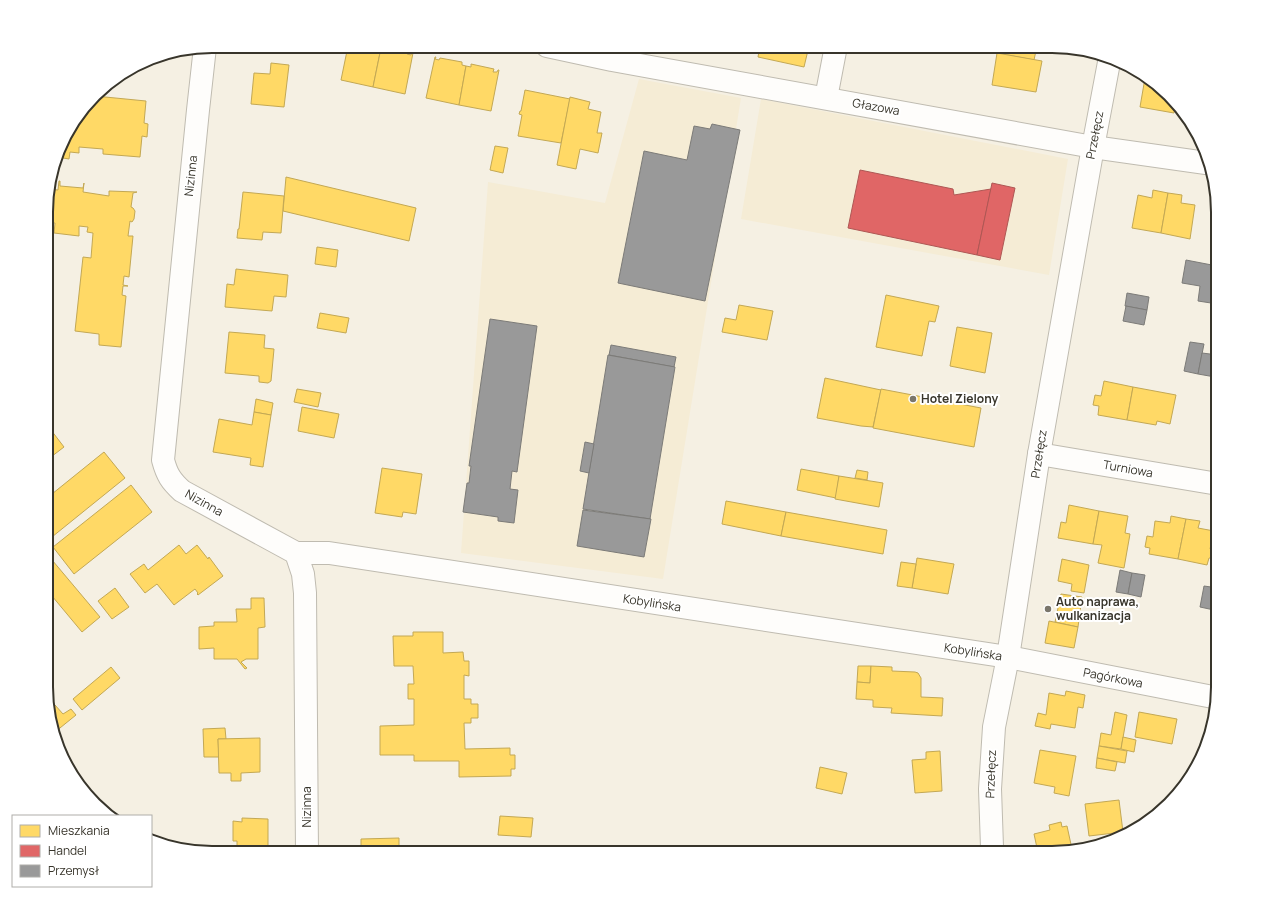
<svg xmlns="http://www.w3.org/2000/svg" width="1264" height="899" font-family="Manrope,sans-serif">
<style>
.built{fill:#f5ecd5}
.homes{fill:#ffd966;stroke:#c3a854}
.shops{fill:#e06666;stroke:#ae5754}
.industry{fill:#999;stroke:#7c7b78}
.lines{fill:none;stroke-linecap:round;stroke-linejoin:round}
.minor-casing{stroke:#bfbbb0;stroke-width:24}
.minor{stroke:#fefdfb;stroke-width:22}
.poi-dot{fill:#7a766b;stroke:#fff;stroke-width:1.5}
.labels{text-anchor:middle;stroke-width:4;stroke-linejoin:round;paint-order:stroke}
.street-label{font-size:12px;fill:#38352b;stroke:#fff}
.poi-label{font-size:12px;font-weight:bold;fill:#38352b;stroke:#fff;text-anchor:start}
.rim{fill:none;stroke:#38352b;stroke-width:2}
</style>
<rect width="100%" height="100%" fill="#f5f0e3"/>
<g class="built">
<polygon points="639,79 741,98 663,579 461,553 488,182 605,203"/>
<polygon points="761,99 1068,159 1049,275 741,219"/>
</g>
<g class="homes">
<polygon points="348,46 377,46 376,48 381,48 373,87 341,80"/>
<polygon points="760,46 809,46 804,67 758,57"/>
<polygon points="926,46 951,46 950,51"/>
<polygon points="980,46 998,46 998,50"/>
<polygon points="998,46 1037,46 1034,60 997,53"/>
<polygon points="385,47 408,51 407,54 411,55 412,52 413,53 405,94 373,87 381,48 385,49"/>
<polygon points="997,53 1042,61 1036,92 992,85"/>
<polygon points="435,57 436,57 435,59 439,60 440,58 462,62 462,65 466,66 459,105 426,98"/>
<polygon points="271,63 289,65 284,107 251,104 254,73 270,74"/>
<polygon points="471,64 494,69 493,72 497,72 498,70 499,70 491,111 459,105 466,66 471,67"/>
<polygon points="1145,78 1153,80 1175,105 1174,113 1140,107"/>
<polygon points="525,90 570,99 561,143 518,136 522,115 519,114 520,111 521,111"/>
<polygon points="95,96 146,101 144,123 148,124 147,137 142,136 140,157 103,154 103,149 79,147 79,153 70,152 69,159 57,157 63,138"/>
<polygon points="570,97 590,102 588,109 601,112 597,133 602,133 598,153 580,149 576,169 557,165"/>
<polygon points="495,146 508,148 503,173 490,170"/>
<polygon points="286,177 416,208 409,241 283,211"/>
<polygon points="59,181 60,181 60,186 83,188 84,183 83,192 109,196 109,191 137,192 133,193 131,207 133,208 135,211 134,219 132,222 130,221 128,236 133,236 129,277 124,276 123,285 128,286 123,286 122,295 126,296 121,347 99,345 99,334 75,331 83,257 91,258 93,233 87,232 88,227 79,226 79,236 54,233 55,223 47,223 47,190 48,189 58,190"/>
<polygon points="1153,190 1168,193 1161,233 1132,228 1138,195 1152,198"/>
<polygon points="243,192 284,196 281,233 263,232 262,240 237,238 238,229 239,229"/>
<polygon points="1168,193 1182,195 1181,203 1195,205 1190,239 1161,233"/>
<polygon points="317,247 338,250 336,267 315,264"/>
<polygon points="236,269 288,275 286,297 274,296 272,311 225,307 227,284 234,285"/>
<polygon points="886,295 939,306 935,322 929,321 922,356 876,347"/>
<polygon points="739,305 773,311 767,340 722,332 725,318 736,320"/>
<polygon points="320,313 349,318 346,333 317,328"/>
<polygon points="957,327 992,333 985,373 950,366"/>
<polygon points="229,332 265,335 264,348 274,349 271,381 268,383 259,382 259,376 225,373"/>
<polygon points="825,378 881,390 873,427 861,426 817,418"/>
<polygon points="1104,381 1133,387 1127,420 1098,415 1099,406 1093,405 1095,395 1101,396"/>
<polygon points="1133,387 1176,395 1170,424 1157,421 1156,425 1127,420"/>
<polygon points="297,389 321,393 318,407 294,402"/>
<polygon points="881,389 981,408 974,447 873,428"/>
<polygon points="256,399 273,403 271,415 254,412"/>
<polygon points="302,407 339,414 334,438 298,431"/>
<polygon points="254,412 271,415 263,467 250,465 251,458 213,452 219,419 252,425"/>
<polygon points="47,419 49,419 53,424 51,430 64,447 47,460"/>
<polygon points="104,452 125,478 47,541 47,498"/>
<polygon points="382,468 422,474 416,514 403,512 402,517 375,513"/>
<polygon points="801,469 839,476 836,498 797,490"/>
<polygon points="857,470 868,472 867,480 855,478"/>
<polygon points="839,476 883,483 879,507 835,499"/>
<polygon points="131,485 152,512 74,574 53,547"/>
<polygon points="726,501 786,512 781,536 722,524"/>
<polygon points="1069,505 1099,511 1093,544 1058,538 1061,522 1066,523"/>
<polygon points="1099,511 1128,516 1125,533 1130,534 1124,568 1098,563 1102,545 1093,544"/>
<polygon points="786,512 887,530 883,554 781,536"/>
<polygon points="1171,516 1186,519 1178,559 1149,554 1150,548 1145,547 1147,536 1153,537 1155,521 1170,523"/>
<polygon points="1186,519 1200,521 1198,528 1214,531 1210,549 1215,550 1213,558 1209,558 1207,565 1178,559"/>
<polygon points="179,545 186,554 197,545 208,559 209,557 223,576 198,595 197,594 198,593 195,589 174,605 157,584 145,593 130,574 144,564 148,570"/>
<polygon points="47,554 100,617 82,632 47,590"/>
<polygon points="917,558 954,564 948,594 912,588"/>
<polygon points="1062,559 1089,565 1084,593 1071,591 1072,584 1058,581"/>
<polygon points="901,562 916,564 912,588 897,586"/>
<polygon points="115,588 129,607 112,619 98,601"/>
<polygon points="1061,594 1082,597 1078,627 1055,622"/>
<polygon points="251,598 264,598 265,627 258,628 258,659 246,659 241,662 247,668 245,669 237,659 214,659 214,648 199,649 199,627 214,626 214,622 237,622 236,609 251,609"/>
<polygon points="1049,621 1078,627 1074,648 1045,643"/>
<polygon points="413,632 443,632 443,653 463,652 464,661 469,661 469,676 464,675 464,699 471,699 471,704 478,704 478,718 471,718 471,723 464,723 465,749 510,748 510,755 515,755 515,769 511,769 511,776 459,777 459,761 414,761 414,755 380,755 380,726 414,725 414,699 408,699 408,684 414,684 413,666 394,666 393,636 413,636"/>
<polygon points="858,666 871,666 870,683 857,682"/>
<polygon points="871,666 892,667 892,671 915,672 918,673 921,678 921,697 943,698 942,716 891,713 892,708 873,707 873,700 856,699 857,682 870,683"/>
<polygon points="111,667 120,678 82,710 73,699"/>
<polygon points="1066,691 1085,695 1083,708 1078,707 1075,728 1051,724 1050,729 1035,726 1038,713 1046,715 1049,693 1065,696"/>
<polygon points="55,705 63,714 71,709 76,715 55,732 48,710"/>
<polygon points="1115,712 1127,715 1121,749 1099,746 1101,733 1111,735"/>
<polygon points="1139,712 1177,719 1172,744 1135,737"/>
<polygon points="225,728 226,739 218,739 219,757 204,757 203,729"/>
<polygon points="1209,730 1211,730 1209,741 1206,747"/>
<polygon points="1123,737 1136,740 1134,752 1121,749"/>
<polygon points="260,738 260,772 241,773 241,781 231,781 231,773 219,773 218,739"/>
<polygon points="1099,746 1127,751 1125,763 1097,758"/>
<polygon points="1040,750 1076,756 1069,796 1054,793 1055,787 1034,783"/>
<polygon points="940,751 942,791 915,793 912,760 926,759 926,752"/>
<polygon points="1097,758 1117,762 1115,771 1096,768"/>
<polygon points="820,767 847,773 842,794 816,788"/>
<polygon points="1119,800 1123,832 1089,836 1085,804"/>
<polygon points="500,816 533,818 531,837 498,835"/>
<polygon points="242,818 268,819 268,847 271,847 272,849 267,849 267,853 237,853 237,841 233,841 233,821 242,822"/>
<polygon points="1061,822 1062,827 1067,826 1072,849 1053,853 1030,853 1030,849 1037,848 1034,834 1050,830 1049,825"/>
<polygon points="399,838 399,853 361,853 361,839"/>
</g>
<g class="shops">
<polygon points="860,170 953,189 954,195 991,189 977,255 848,228"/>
<polygon points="992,183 1015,188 1000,260 977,255"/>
</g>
<g class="industry">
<polygon points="712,124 740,130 705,301 618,283 644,151 687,160 694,126 710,129"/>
<polygon points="1186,260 1217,266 1211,303 1198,301 1200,286 1182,283"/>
<polygon points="1217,266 1218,266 1218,296 1212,295"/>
<polygon points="1127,293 1149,297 1147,310 1125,306"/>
<polygon points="1126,306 1147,310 1144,325 1123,321"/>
<polygon points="490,319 537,326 517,472 512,471 510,489 518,490 514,523 498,521 498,517 463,512 467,483 469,483 471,466 469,466"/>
<polygon points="1190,342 1204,344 1198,374 1184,371"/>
<polygon points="611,345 676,357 674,367 609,355"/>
<polygon points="1202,353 1218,355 1215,377 1198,374"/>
<polygon points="608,355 675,367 650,519 583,509"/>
<polygon points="585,442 594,444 589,473 580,471"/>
<polygon points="583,510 651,519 644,557 577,546"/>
<polygon points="1120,570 1132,573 1128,594 1116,592"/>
<polygon points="1132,573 1145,575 1141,597 1128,594"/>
<polygon points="1204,586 1218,588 1214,610 1200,607"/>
<polygon points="1216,600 1218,600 1218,611 1214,610"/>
</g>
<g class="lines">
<g class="minor-casing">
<g id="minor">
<polyline points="547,46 612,60 1093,147 1206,163"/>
<path d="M 205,47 L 198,110 L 163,460 C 167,475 171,481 182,491 L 296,553 L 303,574 L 305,593 L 307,853"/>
<polyline points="826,98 836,46"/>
<polyline points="1039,454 1218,484"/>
<polyline points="296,553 329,553 1008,657 1218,698"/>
<polyline points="993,853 992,847 990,789 994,727 1008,657 1039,454 1093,147 1110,57"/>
</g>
</g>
<use href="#minor" class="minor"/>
</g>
<g class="poi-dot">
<circle cx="913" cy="399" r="4"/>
<circle cx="1048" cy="609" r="4"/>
</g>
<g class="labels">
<g class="street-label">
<text transform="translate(876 107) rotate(10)" y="4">Głazowa</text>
<text transform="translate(1095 135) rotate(-79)" y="4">Przełęcz</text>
<text transform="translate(191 176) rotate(-84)" y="4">Nizinna</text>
<text transform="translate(1039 454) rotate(-81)" y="4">Przełęcz</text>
<text transform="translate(1128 469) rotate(10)" y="4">Turniowa</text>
<text transform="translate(204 503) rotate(29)" y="4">Nizinna</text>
<text transform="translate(652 603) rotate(9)" y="4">Kobylińska</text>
<text transform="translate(973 652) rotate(9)" y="4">Kobylińska</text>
<text transform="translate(1113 678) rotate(11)" y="4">Pagórkowa</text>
<text transform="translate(991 774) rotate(-88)" y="4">Przełęcz</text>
<text transform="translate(307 807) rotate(-90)" y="4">Nizinna</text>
</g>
<g class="poi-label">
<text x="921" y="403">Hotel Zielony</text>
<text x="1056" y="606">Auto naprawa,<tspan x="1056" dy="14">wulkanizacja</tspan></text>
</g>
</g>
<path d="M0 0H1264V899H0ZM212 53H1052A159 159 0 0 1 1211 212V687A159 159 0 0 1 1052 846H212A159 159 0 0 1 53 687V212A159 159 0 0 1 212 53Z" fill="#fff" fill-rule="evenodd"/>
<path class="rim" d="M212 53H1052A159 159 0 0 1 1211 212V687A159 159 0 0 1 1052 846H212A159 159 0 0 1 53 687V212A159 159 0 0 1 212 53Z"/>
<rect x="12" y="815" width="140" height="72" fill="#ffffff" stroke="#afaeaa"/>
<rect x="20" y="825" width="20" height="12" fill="#ffd966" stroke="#afaeaa"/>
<text x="48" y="835" font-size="12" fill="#38352b">Mieszkania</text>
<rect x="20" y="845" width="20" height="12" fill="#e06666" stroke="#afaeaa"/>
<text x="48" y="855" font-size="12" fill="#38352b">Handel</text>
<rect x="20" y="865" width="20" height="12" fill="#999999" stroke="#afaeaa"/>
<text x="48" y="875" font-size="12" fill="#38352b">Przemysł</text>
</svg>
